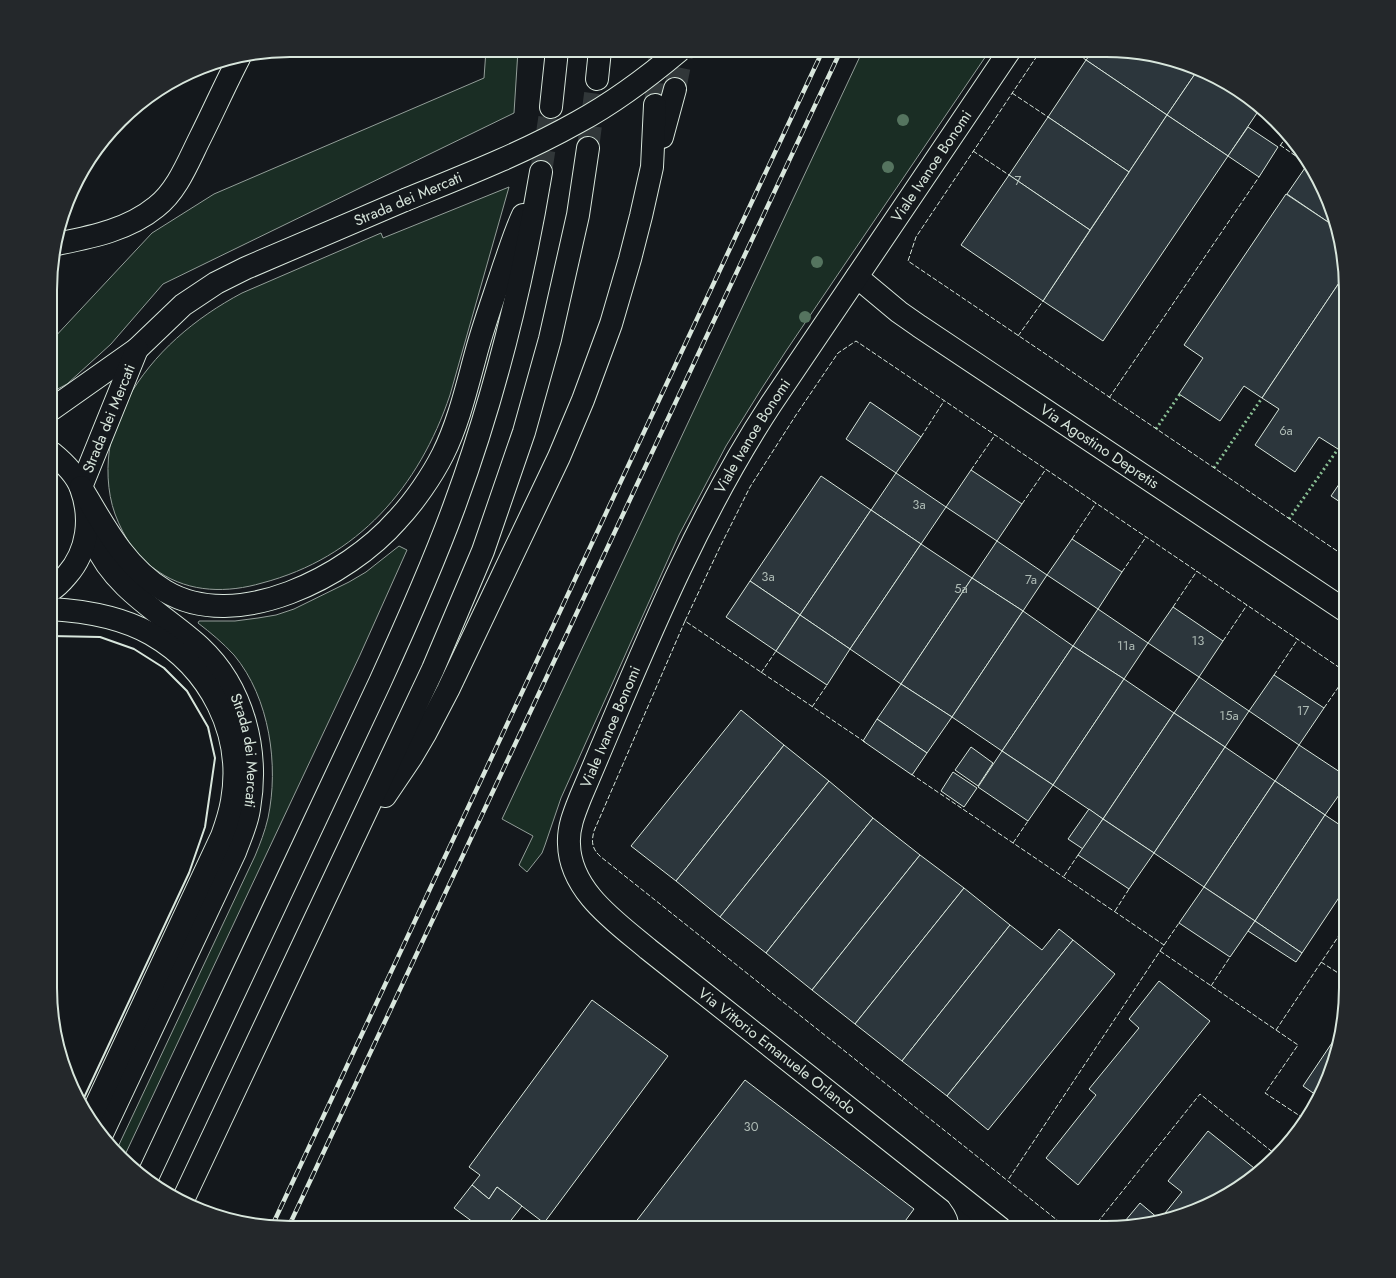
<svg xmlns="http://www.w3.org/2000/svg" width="1396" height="1278" font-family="Jost,sans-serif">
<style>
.green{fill:#1a2d24;stroke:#939e99}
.building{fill:#2c363c;stroke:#d8e6dc}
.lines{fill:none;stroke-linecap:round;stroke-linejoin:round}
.trunk-tunnel{stroke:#313739;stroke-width:22;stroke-dasharray:22 11;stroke-linecap:butt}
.minor-casing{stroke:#d8e6dc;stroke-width:24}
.tertiary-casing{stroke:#d8e6dc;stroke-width:24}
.trunk-casing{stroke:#d8e6dc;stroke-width:24}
.minor{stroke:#14181c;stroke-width:22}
.tertiary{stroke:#14181c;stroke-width:22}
.trunk{stroke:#14181c;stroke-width:22}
.rail-casing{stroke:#d8e6dc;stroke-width:4.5}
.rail{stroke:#14181c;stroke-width:3;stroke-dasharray:9;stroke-linecap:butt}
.tertiary-bridge-casing{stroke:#d8e6dc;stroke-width:24;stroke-linecap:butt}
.tertiary-bridge{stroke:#14181c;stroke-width:22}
.hedge{stroke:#8ac095;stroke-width:3;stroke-dasharray:2 3;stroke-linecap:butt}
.fence{stroke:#d8e6dc;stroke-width:1;stroke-dasharray:5 2;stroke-linecap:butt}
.wall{stroke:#d8e6dc;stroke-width:2}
.tree{fill:#55745f}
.labels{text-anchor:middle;stroke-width:3;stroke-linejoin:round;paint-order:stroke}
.number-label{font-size:13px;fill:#adbab4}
.street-label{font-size:15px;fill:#d8e6dc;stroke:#14181c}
.rim{fill:none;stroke:#d8e6dc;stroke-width:2}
</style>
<rect width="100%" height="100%" fill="#14181c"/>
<g class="green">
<polygon points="486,50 518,50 514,113 163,284 111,344 67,384 52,392 52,340 152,233 214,194 484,78"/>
<polygon points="863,50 990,50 786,351 762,388 726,446 679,535 561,798 545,845 542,853 527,872 519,865 533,836 502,819"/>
<path d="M 509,187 L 450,395 C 419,487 358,558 262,583 C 228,593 190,593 159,572 C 137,558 124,538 115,514 C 107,492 106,464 111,441 C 112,436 115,430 117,424 C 120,416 123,407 127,400 C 153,353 195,318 242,293 L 381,233 L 383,238 Z"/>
<path d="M 399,546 L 407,550 L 360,655 L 124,1157 L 116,1151 L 255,856 C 260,844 265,831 268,818 C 279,766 270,698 234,655 C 223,643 211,633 198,623 L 199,621 L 235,621 L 258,618 L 276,615 L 294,609 L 349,582 L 366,572 Z"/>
</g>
<g class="building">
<polygon points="1093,51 1122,51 1197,71 1167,115 1086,60"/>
<polygon points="1086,60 1167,115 1129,172 1048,117"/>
<polygon points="1197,71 1212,75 1259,110 1228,156 1167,115"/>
<polygon points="1167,115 1228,156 1103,341 1043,301"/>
<polygon points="1048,117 1129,172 1090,230 1009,175"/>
<polygon points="1248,127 1278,147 1259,177 1228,156"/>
<polygon points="1307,165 1328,198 1334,226 1287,194"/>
<polygon points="1009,175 1090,230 1043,301 961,245"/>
<polygon points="1286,194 1334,226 1345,274 1262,398 1244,386 1220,421 1179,394 1203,358 1184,345"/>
<polygon points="1345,274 1346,437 1338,449 1319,437 1295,472 1255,445 1279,409 1262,398"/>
<polygon points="870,402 921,437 896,473 846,439"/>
<polygon points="1346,437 1346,454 1338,449"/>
<polygon points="971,470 1022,504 997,541 946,507"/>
<polygon points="896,473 946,507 921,544 871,510"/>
<polygon points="1346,474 1346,506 1331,496"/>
<polygon points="821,476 871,510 800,615 750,581"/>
<polygon points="871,510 921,544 850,649 800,615"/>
<polygon points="1072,539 1122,572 1098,609 1047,575"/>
<polygon points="997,541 1047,575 1023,611 972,578"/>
<polygon points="921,544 972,578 901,684 850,649"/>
<polygon points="972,578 1023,611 952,717 901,684"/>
<polygon points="750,581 800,615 776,651 726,617"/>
<polygon points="1173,607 1223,641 1199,677 1148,643"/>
<polygon points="1098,609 1148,643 1124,679 1073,646"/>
<polygon points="1023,611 1073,646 1002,751 952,717"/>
<polygon points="800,615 850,649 827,685 776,651"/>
<polygon points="1073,646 1124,679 1053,785 1002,751"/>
<polygon points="1274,675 1324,708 1299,745 1249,711"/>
<polygon points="1199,677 1249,711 1225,747 1174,713"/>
<polygon points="1124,679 1174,713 1103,819 1053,785"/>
<polygon points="901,684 952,717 927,753 877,719"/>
<polygon points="741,710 784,745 676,881 631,846"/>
<polygon points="1174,713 1225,747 1154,853 1103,819"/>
<polygon points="877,719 927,753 912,775 863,741"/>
<polygon points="784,745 829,781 720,917 676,881"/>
<polygon points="1299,745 1346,776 1346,785 1325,815 1275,781"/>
<polygon points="971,747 993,763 978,786 955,770"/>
<polygon points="1225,747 1275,781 1204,887 1154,853"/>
<polygon points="1002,751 1053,785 1028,821 978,787"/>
<polygon points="953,772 977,788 964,807 941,791"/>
<polygon points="829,781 873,818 766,953 720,917"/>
<polygon points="1275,781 1325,815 1255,921 1204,887"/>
<polygon points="1089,809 1103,819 1083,849 1068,839"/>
<polygon points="1325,815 1346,829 1346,887 1302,953 1255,921"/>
<polygon points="873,818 920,855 812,990 766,953"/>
<polygon points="1103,819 1154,853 1129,889 1078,855"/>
<polygon points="920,855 964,888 855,1024 812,990"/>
<polygon points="1204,887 1255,921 1230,957 1179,923"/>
<polygon points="964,888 1010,925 902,1061 855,1024"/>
<polygon points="1255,921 1302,953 1296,962 1248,931"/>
<polygon points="1010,925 1042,950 1059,929 1073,940 947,1096 902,1061"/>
<polygon points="1073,940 1115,974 988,1130 947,1096"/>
<polygon points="1159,981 1210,1021 1078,1185 1046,1158 1096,1095 1089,1089 1139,1028 1129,1019"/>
<polygon points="592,1000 668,1056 544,1223 497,1187 489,1199 472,1185 480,1175 469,1167"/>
<polygon points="1342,1028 1341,1035 1321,1094 1319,1097 1303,1086"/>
<polygon points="745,1080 914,1209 900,1228 631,1228"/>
<polygon points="1208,1131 1259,1172 1198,1210 1161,1218 1182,1192 1168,1181"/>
<polygon points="472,1185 489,1199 497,1187 522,1206 505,1228 481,1228 454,1208"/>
<polygon points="1140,1203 1159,1219 1120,1227"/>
</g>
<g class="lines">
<g class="trunk-tunnel">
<polyline points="675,89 683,50"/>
<polyline points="655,105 660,50"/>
<polyline points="588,148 597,79"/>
<polyline points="541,172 551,107"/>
</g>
<g class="minor-casing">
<g id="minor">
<path d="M 57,244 C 91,237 128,230 156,207 C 177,191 188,162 200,138 C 213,112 225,85 239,58"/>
<path id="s1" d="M 857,277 L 899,312 L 919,326 L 1346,611"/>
<path d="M 959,1197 C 966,1206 971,1216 970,1228"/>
<path id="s2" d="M 1000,1228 L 648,949 C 616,922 570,891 569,844 C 568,827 575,811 581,796 C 638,663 691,526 771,404 L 1010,50"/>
</g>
</g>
<g class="tertiary-casing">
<g id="tertiary">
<polyline points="52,409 137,349 183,305 216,283 246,268 405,200"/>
<path id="s3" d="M 81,487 L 137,349"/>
<path id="s4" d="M 88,513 C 90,523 91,534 95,543 C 114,589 165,615 200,647 C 244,688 259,751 249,809 C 247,824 240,838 235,852 L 102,1134"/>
<path d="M 51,590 C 58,586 62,581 67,575 C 88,551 92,518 81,488 C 76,474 63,462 52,453"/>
<path d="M 51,609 C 85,611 121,617 151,634 C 210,668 244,733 232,801 C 230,813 226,825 222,836 L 91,1116"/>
</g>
</g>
<g class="trunk-casing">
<g id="trunk">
<polyline points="597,79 600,50"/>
<polyline points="551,107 557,50"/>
<polyline points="662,137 675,89"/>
<path d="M 81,487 C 104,526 125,567 165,591 C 237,634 348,576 397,520 C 414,502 432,476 443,454 C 458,424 466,390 475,357 C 483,326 494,297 504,266 C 510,249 515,232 523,215"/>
<polyline points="385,796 412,756 425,734 448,690 559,457 583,400 611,324 630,259 641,216 652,167 655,105"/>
<path d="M 148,1176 L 380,682 C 406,625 432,567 454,507 C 494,399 522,286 541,172"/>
<polyline points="182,1202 433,669 483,551 524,432 550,339 578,215 588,148"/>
</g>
</g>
<use href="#minor" class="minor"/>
<use href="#tertiary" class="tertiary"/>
<use href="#trunk" class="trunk"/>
<g class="rail-casing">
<g id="rail">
<polyline points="272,1226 823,50"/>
<polyline points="288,1228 841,50"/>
</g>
</g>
<use href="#rail" class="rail"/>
<g class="tertiary-bridge-casing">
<path id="tertiary-bridge" d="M 405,200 C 464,176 523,153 578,122 C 615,102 648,77 680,50"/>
</g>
<use href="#tertiary-bridge" class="tertiary-bridge"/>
<g class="hedge">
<polyline points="1156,429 1180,394"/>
<polyline points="1214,468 1262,398"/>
<polyline points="1289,519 1338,449"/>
</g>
<g class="fence">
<polyline points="1041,50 916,237 908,261 1346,557"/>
<polyline points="1072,50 1086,60"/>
<polyline points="1012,93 1048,117"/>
<polyline points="1280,145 1300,159"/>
<polyline points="1280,146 1288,134"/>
<polyline points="973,151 1009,175"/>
<polyline points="1018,336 1043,301"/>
<polyline points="1109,398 1259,177"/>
<polyline points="921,437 944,401"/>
<polyline points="971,470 995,435"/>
<polyline points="1022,504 1046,469"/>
<polyline points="1072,539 1096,503"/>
<polyline points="1122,572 1146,537"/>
<polyline points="1173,607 1197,571"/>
<polyline points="685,621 719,549 750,487 796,415 838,353 856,341 1346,672"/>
<polyline points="1223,641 1247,605"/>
<polyline points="761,673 776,651"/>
<polyline points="1274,675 1298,639"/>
<polyline points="812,707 827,685"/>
<polyline points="1324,708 1346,676"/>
<path d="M 865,742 L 685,621 L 594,831 C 591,842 592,849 601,857 L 1067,1228"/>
<polyline points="911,774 1164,945 1008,1180"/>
<polyline points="1013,843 1028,821"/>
<polyline points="1064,876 1078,855"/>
<polyline points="1115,911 1129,889"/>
<polyline points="1164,945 1179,923"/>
<polyline points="1160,951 1276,1030 1346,925"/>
<polyline points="1321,962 1346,978"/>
<polyline points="1211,986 1230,957"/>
<polyline points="1276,1030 1298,1045 1265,1093 1303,1118"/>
<polyline points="1093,1228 1200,1094 1275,1154"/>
</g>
<polyline class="wall" points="51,636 100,637 134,649 164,668 187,691 208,727 215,758 205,827 189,873 82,1102"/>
</g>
<g class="tree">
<circle cx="903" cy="120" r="6"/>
<circle cx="888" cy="167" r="6"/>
<circle cx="817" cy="262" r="6"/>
<circle cx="805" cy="317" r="6"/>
</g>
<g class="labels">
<g class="number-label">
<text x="1018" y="185">7</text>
<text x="1286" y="435">6a</text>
<text x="919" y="509">3a</text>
<text x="768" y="581">3a</text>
<text x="1031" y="584">7a</text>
<text x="961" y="593">5a</text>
<text x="1198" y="645">13</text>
<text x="1126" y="650">11a</text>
<text x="1303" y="715">17</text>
<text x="1229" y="720">15a</text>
<text x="751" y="1131">30</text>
</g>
<g class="street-label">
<text dy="5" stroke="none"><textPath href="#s2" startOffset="1358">Viale Ivanoe Bonomi</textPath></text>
<text transform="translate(408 199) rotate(-23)" y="5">Strada dei Mercati</text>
<text dy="5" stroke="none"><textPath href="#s3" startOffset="74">Strada dei Mercati</textPath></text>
<text dy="5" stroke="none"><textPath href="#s2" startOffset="1034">Viale Ivanoe Bonomi</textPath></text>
<text dy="5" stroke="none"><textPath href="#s1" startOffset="296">Via Agostino Depretis</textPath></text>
<text dy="5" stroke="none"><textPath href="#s2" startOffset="710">Viale Ivanoe Bonomi</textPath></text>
<text dy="5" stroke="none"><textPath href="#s4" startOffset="297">Strada dei Mercati</textPath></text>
<text transform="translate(777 1051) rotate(38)" y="5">Via Vittorio Emanuele Orlando</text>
</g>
</g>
<path d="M0 0H1396V1278H0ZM290 57H1106A233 233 0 0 1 1339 290V988A233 233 0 0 1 1106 1221H290A233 233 0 0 1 57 988V290A233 233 0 0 1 290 57Z" fill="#24282b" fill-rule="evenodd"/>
<path class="rim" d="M290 57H1106A233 233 0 0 1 1339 290V988A233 233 0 0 1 1106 1221H290A233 233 0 0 1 57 988V290A233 233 0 0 1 290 57Z"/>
</svg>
